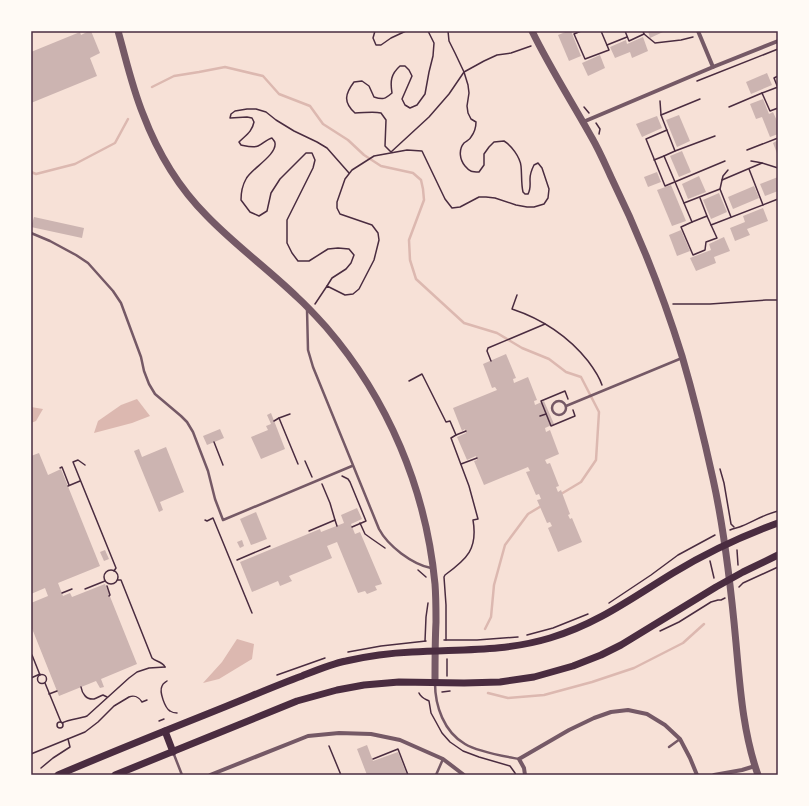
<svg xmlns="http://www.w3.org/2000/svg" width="809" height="806" font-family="'Exo 2',sans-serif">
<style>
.water{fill:#dcb8b0}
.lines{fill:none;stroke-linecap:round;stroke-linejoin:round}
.stream{stroke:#dcb8b0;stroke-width:2.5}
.building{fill:#ccb4b1}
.path{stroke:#4a2c40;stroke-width:1.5}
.service{stroke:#755966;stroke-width:2.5}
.minor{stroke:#755966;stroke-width:4}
.tertiary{stroke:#755966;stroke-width:7}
.secondary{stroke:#4a2c40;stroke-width:7}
.neatline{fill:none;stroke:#4a2c40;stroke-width:1.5}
</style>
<rect width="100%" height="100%" fill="#f7e1d7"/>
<g class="water">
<polygon points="137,399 150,416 132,423 94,433 98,421 121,405"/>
<polygon points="31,407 43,409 36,421 31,423"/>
<polygon points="237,639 254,644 252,659 219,679 203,683 222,662"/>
</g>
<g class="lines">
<g class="stream">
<polyline points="152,87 174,76 199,72 225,67 263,76 279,94 310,106 323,124 348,140 364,155 381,166 413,173 421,180 423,189 424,200 409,240 410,260 416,279 464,323 497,333 522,348 549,359 566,372 581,377 599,412 596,460 581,482 561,494"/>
<polyline points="31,172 36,174 75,164 115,143 128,119"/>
<polyline points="485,629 491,617 494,585 505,545 528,514 543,505"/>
<polyline points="488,693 508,698 544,695 592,682 634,668 683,643 704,624"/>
</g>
</g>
<g class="building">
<polygon points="89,31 91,31 100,53 90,58 97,76 31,103 31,52 80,32 81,35"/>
<polygon points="568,31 571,31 581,56 569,61 558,35"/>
<polygon points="648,31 662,31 663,32 650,38"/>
<polygon points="643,37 648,51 632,58 630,52 615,58 610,47 626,40 627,44"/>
<polygon points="600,55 605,68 588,76 582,63"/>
<polygon points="767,73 772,85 751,94 746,82"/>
<polygon points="763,99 769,114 773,112 778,123 778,134 770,137 762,117 756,119 750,104"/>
<polygon points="679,115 690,141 677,147 666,120"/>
<polygon points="657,116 662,128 642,137 636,124"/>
<polygon points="778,140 778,156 773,143"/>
<polygon points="682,151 691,172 679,177 670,156"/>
<polygon points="657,172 661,182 648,187 644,177"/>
<polygon points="699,176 706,192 688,199 682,184"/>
<polygon points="778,177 778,191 765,196 760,184"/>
<polygon points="671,185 686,221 672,226 657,190"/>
<polygon points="754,186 759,198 733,209 728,197"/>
<polygon points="719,193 727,212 711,219 703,200"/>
<polygon points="763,208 768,221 747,229 750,235 735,241 730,228 745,222 743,216"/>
<polygon points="34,217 84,228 82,238 31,227"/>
<polygon points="681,230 690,251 677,256 669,235"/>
<polygon points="724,237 730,251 714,257 716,263 696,271 690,258 711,250 709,244"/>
<polygon points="506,354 516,378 513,379 514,383 528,377 537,400 534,401 535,405 544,401 554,424 545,428 546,432 550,430 559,454 545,460 547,464 550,463 559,486 556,487 558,492 561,490 570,514 568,515 570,519 572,518 582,542 558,552 548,528 552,526 550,522 547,523 537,500 541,499 539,494 536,495 526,472 530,471 528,467 484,485 474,461 477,460 476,456 467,460 457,437 466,433 465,429 462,431 453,408 497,390 495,387 492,388 483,364"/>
<polygon points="271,413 285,449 261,459 251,437 268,430 266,426 271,424 267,415"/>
<polygon points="220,429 224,438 207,445 203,436"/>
<polygon points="166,447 184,492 160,502 163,510 159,512 134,451 139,449 142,457"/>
<polygon points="39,453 48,475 61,469 100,566 58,583 63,596 70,593 72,597 105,584 137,664 101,679 104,687 100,688 96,681 59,696 31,626 31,603 48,596 45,588 31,594 31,456"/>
<polygon points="357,508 362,519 351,524 355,534 360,532 382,584 375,586 377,590 367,594 365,591 358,593 337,542 327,546 332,558 289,576 292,581 280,586 278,581 252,592 240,562 320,529 321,532 344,523 341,515"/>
<polygon points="256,512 267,539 251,545 240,519"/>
<polygon points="242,540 244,546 240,548 237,542"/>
<polygon points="105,550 109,559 104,561 100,552"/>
<polygon points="367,745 373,761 398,752 407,775 367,775 357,749"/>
</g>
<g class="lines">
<g class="path">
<polyline points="375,31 373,38 376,45 381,45 391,38 406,31"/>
<path d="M 428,31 L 434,43 L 433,56 L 429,72 L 425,94 L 417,105 L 410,108 L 405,105 L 402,99 L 412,76 L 409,70 L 405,66 L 400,66 C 391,74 390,81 392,93 C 385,99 383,100 374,97 L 369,86 L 362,81 L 354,82 C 345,94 343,102 355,113 C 364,113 373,111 381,113 L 386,120 L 385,146 L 391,152 L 429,117 L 449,94 L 464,72 L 484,61 L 497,55 L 511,53 L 531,46"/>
<polyline points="581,31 574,34 585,59 609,50 601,31"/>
<polyline points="625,31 629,41 644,34"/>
<polyline points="643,31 644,34 655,43 681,40 693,37"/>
<polyline points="607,45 627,37"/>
<polyline points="778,76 774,78 778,88"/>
<polyline points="697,81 778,49"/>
<polyline points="762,93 778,87"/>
<polyline points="660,101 661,115 675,151 664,156 692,222 707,216 711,225 778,199"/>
<polyline points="584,107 589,113"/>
<polyline points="729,107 762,93 770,111 778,108"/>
<polyline points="661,115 700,99"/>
<polyline points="596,123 600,129 599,134"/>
<polyline points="667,130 646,139 665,186 725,161"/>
<polyline points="747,150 778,138"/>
<polyline points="675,151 715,136"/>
<polyline points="654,160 664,156"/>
<polyline points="751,161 757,162 762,163"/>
<polyline points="749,169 763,205"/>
<polyline points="722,180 723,176 728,170"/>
<polyline points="700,198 707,216"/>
<polyline points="684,203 720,189"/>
<polyline points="731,217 720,189 722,180 762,163 778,168"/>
<polyline points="692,222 681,227 693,255 705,250 706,242 717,238 711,225"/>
<path d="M 327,286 L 332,278 L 346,269 L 351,263 L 354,255 L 349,249 L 338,248 L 328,249 L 309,261 L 298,261 L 292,253 L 287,243 L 287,220 L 313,168 L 315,160 L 312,153 L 306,153 L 280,179 L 271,193 L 267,211 L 259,216 L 250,212 L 241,200 C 241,192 242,186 246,179 C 251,169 277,155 275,143 C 275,141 273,140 272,138 C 267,139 263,144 258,146 C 253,148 246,146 241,145 L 239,142 C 246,135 252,132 254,122 L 252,118 L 247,117 L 230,118 L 231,114 L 235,111 L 247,109 L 256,109 L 266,112 L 276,120 L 294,131 L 317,142 L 327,148 L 349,173"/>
<path d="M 517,295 L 512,309 C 542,319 568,336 588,361 C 594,369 599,376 602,385"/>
<path d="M 315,304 L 327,286 L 345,295 L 353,294 L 359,289 L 374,260 L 379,240 L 378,233 L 372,225 L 340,214 L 337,208 L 337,202 L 345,179 L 352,170 L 374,156 L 407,150 L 422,151 L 445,199 L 452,208 L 460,207 L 479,197 L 486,197 L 495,198 L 516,205 L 527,207 L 534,207 L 544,204 L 548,198 L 549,189 L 542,168 L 538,163 L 534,165 C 532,169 530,174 530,179 C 530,185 531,189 528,194 L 525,194 L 523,192 C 521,183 522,175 521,166 C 520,157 511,145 504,141 L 494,142 L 489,147 L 484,154 L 484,165 L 479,172 C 472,172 470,172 465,166 C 460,160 458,150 464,143 C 466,141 470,140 471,137 C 474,133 476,127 476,122 L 471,119 L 468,113 L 467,106 L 469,93 L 468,85 L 464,72 L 455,53 L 449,41 L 448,31"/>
<polyline points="673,304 710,304 766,300 778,300"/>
<polyline points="491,361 487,351 488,348 545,324"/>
<path d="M 409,381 L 422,374 L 446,422 L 450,421 L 456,435 L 451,438 L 469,486 L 478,519 L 473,520 C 478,549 467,559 445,575 L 444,577 L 446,605 L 446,640"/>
<polyline points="568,399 565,391 541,401 551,426 575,416 573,410"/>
<polyline points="540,416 546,414"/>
<polyline points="279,418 290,414"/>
<polyline points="274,421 279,418 298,464"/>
<polyline points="456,435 466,431"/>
<polyline points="214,442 223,465"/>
<polyline points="305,461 312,477"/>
<polyline points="461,464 477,458"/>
<polyline points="85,465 78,460 73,462 116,568 114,571"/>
<polyline points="60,468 62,467 69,485"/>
<polyline points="720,469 724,483 731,524 734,527"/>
<polyline points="342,476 348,479 350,482 366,521 352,527"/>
<polyline points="322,484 330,503 335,520"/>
<polyline points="68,486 80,481"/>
<polyline points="205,520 207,521 213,518 252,613"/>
<polyline points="360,523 365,534 372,539 385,548"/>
<path d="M 730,530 C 734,528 738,528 742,526 C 754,521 765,514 778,511"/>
<polyline points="309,531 335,520 337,526"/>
<polyline points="737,550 738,565"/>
<polyline points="237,560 270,546"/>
<polyline points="710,561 714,578"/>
<polyline points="418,570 426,577"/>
<circle cx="111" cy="577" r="7"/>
<path d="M 118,580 L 121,580 L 152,658 C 156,662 162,661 165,667"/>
<polyline points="107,586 110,595 109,596"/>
<polyline points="739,587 743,583 778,567"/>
<polyline points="85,589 105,581"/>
<polyline points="62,593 72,589"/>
<polyline points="609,603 651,575 678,555 715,535"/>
<polyline points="660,631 679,622 711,602 718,600 721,600 725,598"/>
<polyline points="527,635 553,628 588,614"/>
<polyline points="444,640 477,640 518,637"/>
<polyline points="425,641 426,617 428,603"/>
<polyline points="348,652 381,646 426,641"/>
<polyline points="31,656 32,655 40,675"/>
<polyline points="447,659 447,676"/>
<circle cx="42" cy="679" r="4.5"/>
<polyline points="277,675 325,658"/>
<polyline points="31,678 40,674"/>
<path d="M 167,681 C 164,683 163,683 162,686 C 159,692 165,708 170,711 C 173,713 174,713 177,713"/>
<polyline points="45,683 61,722"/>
<path d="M 81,687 C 82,693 86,700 94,699 C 97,698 100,696 103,695 L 107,697"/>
<polyline points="442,692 450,691"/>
<path d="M 419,693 C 421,698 425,699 429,701 L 431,713 L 436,722 L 442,733 L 450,742 L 463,751 L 479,757 L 510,766 L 515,773 L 516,775"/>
<polyline points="49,694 57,691"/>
<polyline points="159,721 164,719"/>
<circle cx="60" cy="725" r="3"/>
<path d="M 62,723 C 70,719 79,719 87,716 L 129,678 L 137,672 L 149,668 L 165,667"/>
<polyline points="329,746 341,775"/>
<path d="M 31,754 L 85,732 L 98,722 L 114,706 L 129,697 C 134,695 139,697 142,702 L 147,700"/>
<polyline points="373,759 398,749 408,775"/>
<polyline points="41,768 53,758 70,747 68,739"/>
</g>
<g class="service">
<polyline points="31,233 50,241 76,255 88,263 113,291 121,303 141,357 144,371 149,384 155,394 181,416 187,422 193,432 208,471 215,499 223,520 352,466"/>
<path d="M 307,309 L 308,350 L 313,367 L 379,529 C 388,546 412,564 431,568"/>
<circle cx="559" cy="408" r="7"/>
<polyline points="566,406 682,358"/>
<path d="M 435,683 C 435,706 444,732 465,744 C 478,752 503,756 519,759"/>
<polyline points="669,747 680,739"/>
<polyline points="173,752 182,775"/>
<polyline points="436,775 443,759"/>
</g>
<g class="minor">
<polyline points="698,31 713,67 778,41"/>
<polyline points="583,122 713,67"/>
<polyline points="210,775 308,736 339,733 371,734 400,740 443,759 464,775"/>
<polyline points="525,775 524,768 519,759 569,730 594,718 611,712 628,710 647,714 665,725 680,739 690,758 697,775"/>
<polyline points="714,775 742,770 755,766"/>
</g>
<g class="tertiary">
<path d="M 118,31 C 126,59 132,87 143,114 C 157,151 179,188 207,216 C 235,245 268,269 297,297 C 307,306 317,317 326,327 C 388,399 426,489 435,584 C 436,597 436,609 436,622 C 435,642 435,662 435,682"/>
<path d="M 532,31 C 550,68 572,102 592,138 C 599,150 605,164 611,177 C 639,234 663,295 682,356 C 694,397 704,438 713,479 C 725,533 731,588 736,643 C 740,687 743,733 758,775"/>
</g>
<g class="secondary">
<polyline points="165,731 173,752"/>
<path d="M 58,775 C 114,751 170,729 227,706 C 252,696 277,685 302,676 C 317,670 331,664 346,661 C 368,656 390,653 412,652 C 459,649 504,652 550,638 C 597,624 632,598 673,573 C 706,553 742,536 778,523"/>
<polyline points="115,775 297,701 337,690 364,685 399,682 464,683 500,682 534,677 573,666 601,655 621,645 716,587 743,572 778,555"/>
</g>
</g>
<rect width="809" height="806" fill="none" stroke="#fffaf5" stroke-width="64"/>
<rect x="32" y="32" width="745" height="742" class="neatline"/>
</svg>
